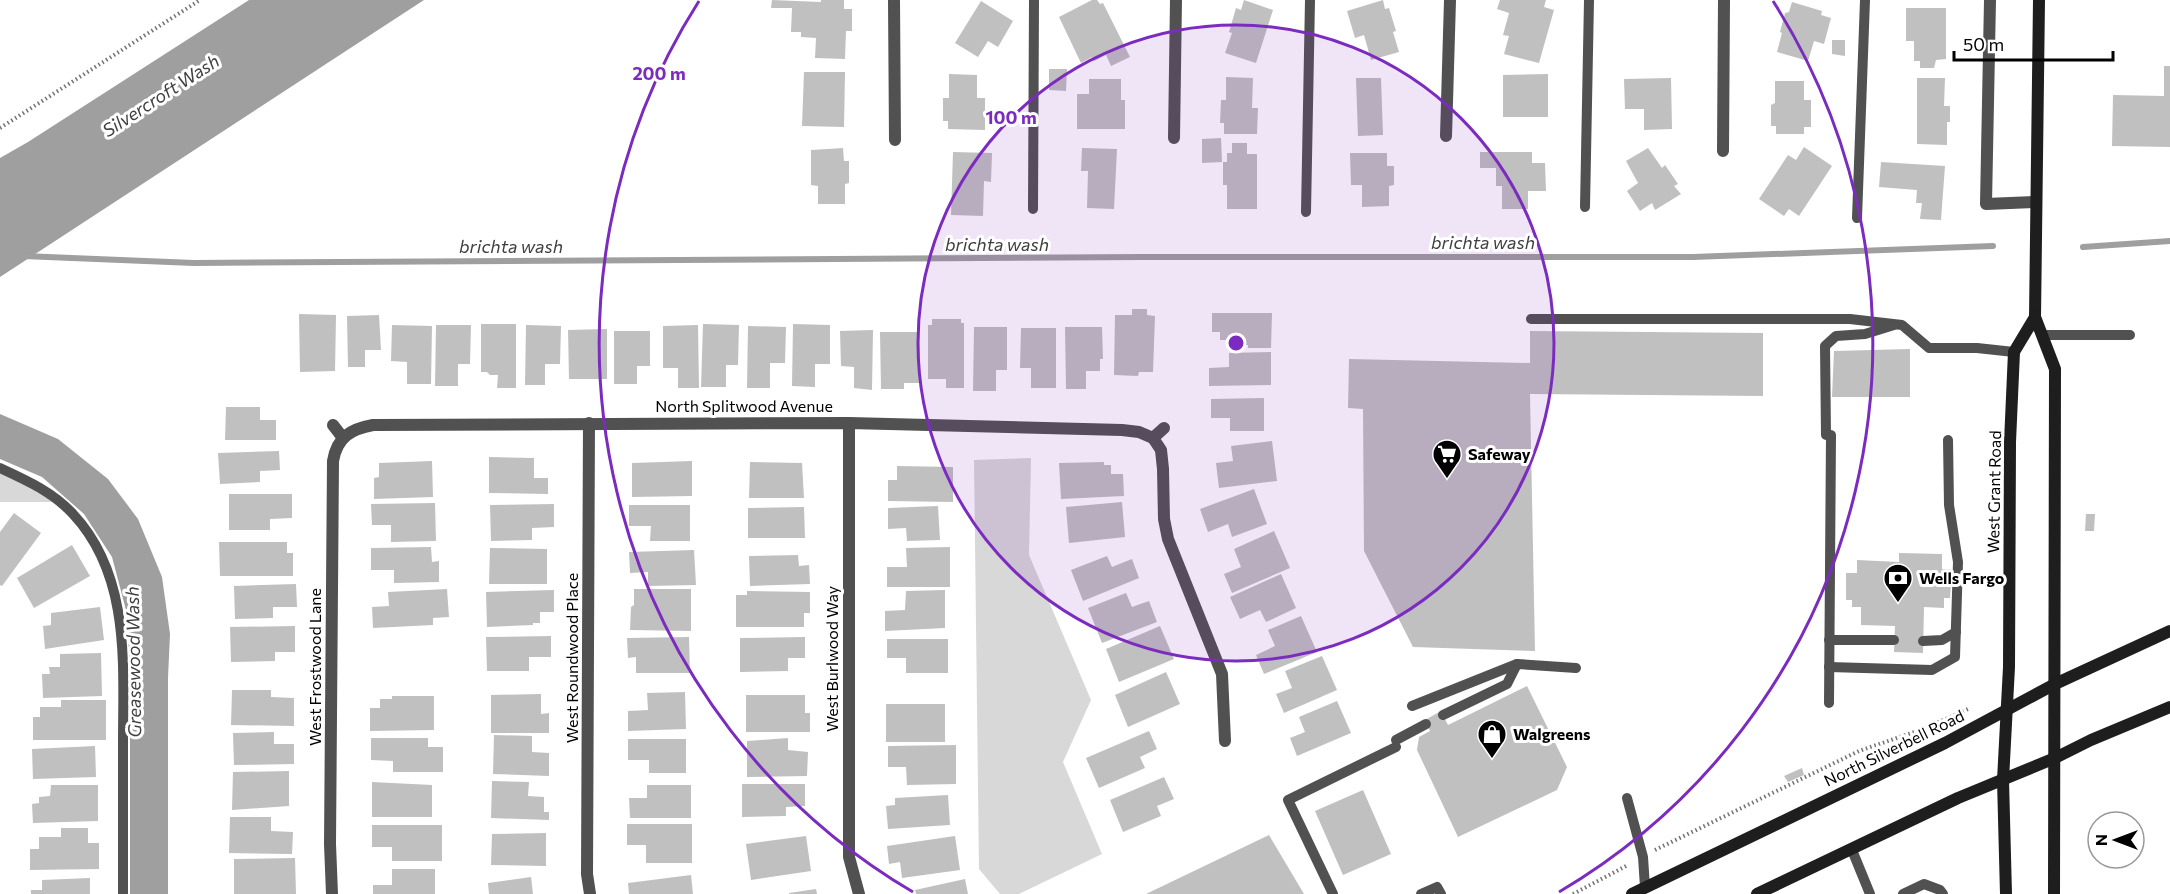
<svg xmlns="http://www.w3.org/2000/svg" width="2170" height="894" font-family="Commissioner,sans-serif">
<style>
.green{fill:#d8d8d8}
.water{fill:#9f9f9f}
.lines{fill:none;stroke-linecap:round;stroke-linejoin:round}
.stream{stroke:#9f9f9f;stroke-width:6}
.building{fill:#c0c0c0}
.path{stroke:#737373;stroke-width:4;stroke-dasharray:1.5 3;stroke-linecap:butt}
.lane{stroke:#515151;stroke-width:10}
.street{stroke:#515151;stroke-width:12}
.secondary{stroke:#1e1e1e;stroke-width:12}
.ring{fill:none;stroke:#7b2cbf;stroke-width:3}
.labels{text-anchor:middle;stroke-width:6;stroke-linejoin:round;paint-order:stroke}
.street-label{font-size:16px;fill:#000;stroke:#fff}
.poi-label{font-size:16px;font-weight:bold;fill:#000;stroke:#fff;text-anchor:start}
.water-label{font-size:18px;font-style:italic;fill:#404040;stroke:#fff}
.centre{fill:#7b2cbf;stroke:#fff;stroke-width:3}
.ring-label{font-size:18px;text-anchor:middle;font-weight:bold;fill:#7b2cbf;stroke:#fff;stroke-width:6;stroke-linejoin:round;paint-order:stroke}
</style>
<rect width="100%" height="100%" fill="#fff"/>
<g class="green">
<polygon points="1031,458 1029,555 1091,700 1063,762 1102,854 1019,894 1000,894 979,869 974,460"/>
<polygon points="0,466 55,502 0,502"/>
</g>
<g class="water">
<polygon points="249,0 424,0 0,277 0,158 28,142"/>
<polygon points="0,414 58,439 108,479 138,519 162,577 170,634 168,678 168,894 130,894 130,664 126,610 112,557 84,514 42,477 0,459"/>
</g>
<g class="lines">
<g class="stream">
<polyline points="2083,247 2170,241"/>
<polyline points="23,256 194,263 1142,257 1693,257 1993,246"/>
</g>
</g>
<g class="building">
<polygon points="772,0 821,2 821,0 844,0 844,9 852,9 852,31 846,31 845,59 815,58 816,38 801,37 801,32 791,32 792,8 771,8"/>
<polygon points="1092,0 1097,0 1100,4 1103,3 1130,57 1111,66 1106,55 1094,61 1092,57 1081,63 1059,17"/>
<polygon points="1244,0 1273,10 1256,63 1225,53 1232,33 1229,32 1236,8 1241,10"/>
<polygon points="1383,0 1385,9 1389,8 1396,31 1393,32 1399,52 1371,60 1364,35 1355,38 1347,11"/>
<polygon points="1500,0 1546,0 1544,7 1554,10 1539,63 1504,54 1509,36 1503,35 1509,13 1497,9"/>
<polygon points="981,1 1013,21 998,47 988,41 978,57 955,43"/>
<polygon points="1792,2 1822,11 1821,15 1831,18 1824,44 1814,41 1808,61 1777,52 1782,33 1780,32 1785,13 1789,12"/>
<polygon points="1906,8 1946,8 1946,59 1936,60 1934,68 1920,68 1920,61 1914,61 1914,41 1906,41"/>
<polygon points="1832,40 1845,40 1845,56 1832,54"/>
<polygon points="2164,66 2170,66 2170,147 2112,146 2113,95 2164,96"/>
<polygon points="1049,69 1067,69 1066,91 1049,90"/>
<polygon points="804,72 845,72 844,127 802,126"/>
<polygon points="949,74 977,75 977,98 985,98 985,130 948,129 948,121 943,121 943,98 949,98"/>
<polygon points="1548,74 1548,117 1503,117 1503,75"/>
<polygon points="1226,77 1253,78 1252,108 1258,108 1257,134 1224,134 1224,123 1220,123 1221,100 1226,100"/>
<polygon points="1356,78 1381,78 1383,135 1358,136"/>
<polygon points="1671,78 1672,129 1644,130 1644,109 1625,109 1624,79"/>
<polygon points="1917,78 1945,78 1944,106 1950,106 1950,122 1947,122 1947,145 1917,144"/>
<polygon points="1089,79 1121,79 1121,100 1125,100 1125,129 1077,129 1077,94 1089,94"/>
<polygon points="1775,81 1804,81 1804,100 1811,100 1811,127 1804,127 1804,134 1776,134 1776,126 1771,126 1771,105 1775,103"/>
<polygon points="1221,138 1222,162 1202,163 1202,139"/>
<polygon points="1232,143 1247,143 1247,154 1257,154 1257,209 1227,209 1227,185 1223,185 1223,162 1227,162 1227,153 1232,153"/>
<polygon points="1804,147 1832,166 1799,216 1789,209 1784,216 1759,199 1788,155 1796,160"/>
<polygon points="843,148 844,161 849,161 849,183 845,184 845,204 818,204 818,186 811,185 811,150"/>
<polygon points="1082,148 1117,149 1114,209 1087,208 1088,171 1081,171"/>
<polygon points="1648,148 1662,168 1665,165 1678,184 1674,186 1681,194 1655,210 1652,203 1640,211 1627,191 1638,183 1626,161"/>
<polygon points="953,152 992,153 991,182 984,181 983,216 951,215"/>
<polygon points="1480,152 1532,152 1532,163 1545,163 1546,191 1528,191 1528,209 1502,209 1502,186 1496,186 1496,168 1480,168"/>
<polygon points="1350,153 1387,153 1387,166 1394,166 1394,185 1389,186 1389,206 1362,207 1362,185 1351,185"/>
<polygon points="1881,162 1945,166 1941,220 1920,219 1922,203 1916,203 1917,190 1879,187"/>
<polygon points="1132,309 1147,309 1147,315 1155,316 1153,372 1139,372 1138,376 1114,375 1115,315 1132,315"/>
<polygon points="1212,313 1272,313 1271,348 1248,348 1248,345 1228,344 1228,340 1220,340 1220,332 1212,332"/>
<polygon points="299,314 336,315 335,371 300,372"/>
<polygon points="379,315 381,350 365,350 365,367 348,367 347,316"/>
<polygon points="932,319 961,319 961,323 964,323 964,388 946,388 946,379 928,379 928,325 932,325"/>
<polygon points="481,324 516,324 516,388 497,388 498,375 490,375 487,372 481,372"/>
<polygon points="703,324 739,325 738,365 726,365 726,387 701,387"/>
<polygon points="793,324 830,325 830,364 815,364 815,387 792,386"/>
<polygon points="392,325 432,326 431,384 407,384 407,362 391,361"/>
<polygon points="436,325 471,325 470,364 458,364 458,386 435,386"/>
<polygon points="526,325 561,326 560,364 545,364 545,385 525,385"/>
<polygon points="698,325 699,388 678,388 678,368 663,368 663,326"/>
<polygon points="748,326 786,327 785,363 770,363 770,388 747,388"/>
<polygon points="974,327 1007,327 1007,370 996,370 996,391 973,391"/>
<polygon points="1065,327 1102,327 1103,359 1100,359 1100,371 1086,371 1086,389 1066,389"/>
<polygon points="1021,328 1056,328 1056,388 1031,388 1031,368 1020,368"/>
<polygon points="607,329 607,379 569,379 568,330"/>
<polygon points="873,330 872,390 854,388 854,367 841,366 840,331"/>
<polygon points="614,331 650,331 650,366 637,366 637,384 614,384"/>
<polygon points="1530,331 1763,333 1763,396 1530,394 1535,651 1413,647 1364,551 1363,409 1348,408 1349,359 1530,363"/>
<polygon points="880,332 919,332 920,383 904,383 904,389 881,389"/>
<polygon points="1910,349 1910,397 1832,397 1834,351"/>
<polygon points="1271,352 1271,385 1209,386 1209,368 1229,367 1229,353"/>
<polygon points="1264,398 1264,431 1230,431 1230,418 1211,418 1211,399"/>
<polygon points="226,407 260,407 260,420 276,420 276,440 225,440"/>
<polygon points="1272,441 1277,481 1219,488 1216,463 1233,461 1231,446"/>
<polygon points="279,451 280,470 260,471 260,482 220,484 218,453"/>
<polygon points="489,457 534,458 534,478 548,478 548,494 489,493"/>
<polygon points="432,461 433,497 374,499 374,478 379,477 379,463"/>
<polygon points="692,461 692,496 632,497 632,463"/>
<polygon points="750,462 802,463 804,498 749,498"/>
<polygon points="1104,462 1104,465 1111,465 1111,474 1123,474 1124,496 1061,499 1059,463"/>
<polygon points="897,466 953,467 953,502 888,501 888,480 897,480"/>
<polygon points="1254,489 1267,524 1232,537 1228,524 1208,532 1200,509"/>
<polygon points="229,494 292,494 292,518 270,519 270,530 229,530"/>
<polygon points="1122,502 1125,537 1069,543 1066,507"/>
<polygon points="435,503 436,541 391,542 391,525 372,525 371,504"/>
<polygon points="554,504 554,527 532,528 532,540 491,541 490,505"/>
<polygon points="629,505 690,505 690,541 650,541 651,526 629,526"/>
<polygon points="938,506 940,540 907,541 906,528 888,529 888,508"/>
<polygon points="804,507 805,538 748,538 748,508"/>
<polygon points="14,513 41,533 2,586 0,585 0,532"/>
<polygon points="2086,514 2095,514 2094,531 2085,531"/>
<polygon points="1274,531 1290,568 1232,593 1224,574 1241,567 1234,549"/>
<polygon points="219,542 287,542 287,553 293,553 293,576 220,576"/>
<polygon points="72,545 90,576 34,608 17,578"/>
<polygon points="431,547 432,562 439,561 439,582 394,583 394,570 371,570 371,548"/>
<polygon points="950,547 950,587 887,587 887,567 907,567 906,548"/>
<polygon points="490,548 547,549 547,584 489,584"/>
<polygon points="694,550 696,585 648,586 648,572 630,573 629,552"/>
<polygon points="1899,553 1942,554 1942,569 1952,569 1950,598 1944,598 1944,608 1924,607 1923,653 1894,652 1895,626 1861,625 1861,607 1852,607 1852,600 1846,600 1846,573 1857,573 1857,560 1899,562"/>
<polygon points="798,555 799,566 809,565 810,584 750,586 749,556"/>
<polygon points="1107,556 1112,567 1132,559 1139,578 1083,601 1071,570"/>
<polygon points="1281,574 1296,608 1266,622 1260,610 1240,619 1230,597"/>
<polygon points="296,584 297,607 273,607 273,618 235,619 234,586"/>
<polygon points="447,589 449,617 433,618 433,625 373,628 372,607 389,606 388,592"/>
<polygon points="634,589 691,589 691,631 630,630 631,607 634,605"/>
<polygon points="554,590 554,612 540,612 540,623 533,623 533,625 487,627 486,592"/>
<polygon points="945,590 945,628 885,631 885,611 905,610 906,591"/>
<polygon points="747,591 810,592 810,613 804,613 804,627 736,627 736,595 747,595"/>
<polygon points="1126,593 1132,607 1149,601 1157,622 1102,643 1088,608"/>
<polygon points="100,607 104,640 45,649 43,626 51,625 51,613"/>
<polygon points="1301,616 1317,652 1264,674 1256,655 1275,646 1268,630"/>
<polygon points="295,626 295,652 275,652 275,661 231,662 230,627"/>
<polygon points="1160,626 1174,659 1119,682 1106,649"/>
<polygon points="551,636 551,657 529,657 529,671 487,671 486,637"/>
<polygon points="689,637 690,673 636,673 636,657 628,658 627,638"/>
<polygon points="805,637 805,658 788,658 788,671 740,672 740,638"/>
<polygon points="887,639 948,639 948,673 906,673 906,658 887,658"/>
<polygon points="101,653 102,696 43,698 42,674 50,674 49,667 60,667 60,654"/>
<polygon points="1322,656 1337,690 1284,713 1276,694 1292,688 1285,671"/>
<polygon points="1166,672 1180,704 1128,727 1115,695"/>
<polygon points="1527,686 1567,767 1557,790 1458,837 1417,750 1419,737 1430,731 1425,720 1441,711 1448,725"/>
<polygon points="232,690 271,690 271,697 294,698 294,726 231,725"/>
<polygon points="685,692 686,729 628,731 628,711 648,710 647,693"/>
<polygon points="541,694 541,714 549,713 549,733 491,733 491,695"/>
<polygon points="746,695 805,695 805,713 810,713 810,732 746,732"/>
<polygon points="392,696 434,696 434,730 370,731 370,708 380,708 380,699 392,699"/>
<polygon points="61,700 106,700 106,740 33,740 33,717 40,717 40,707 61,707"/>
<polygon points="1337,701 1351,733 1297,756 1290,738 1305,732 1299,717"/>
<rect x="886" y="704" width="59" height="38"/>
<polygon points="1149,731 1157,749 1140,757 1145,768 1099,788 1086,758"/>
<polygon points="274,732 274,744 294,744 294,764 234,765 233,733"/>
<polygon points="494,735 532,736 532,752 549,753 549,776 493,774"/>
<polygon points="371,738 428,738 428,747 443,747 443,772 393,772 393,761 371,760"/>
<polygon points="788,738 788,750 808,752 807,776 747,777 747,741"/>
<polygon points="628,739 686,739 686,773 649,773 649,760 628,760"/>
<polygon points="956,745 956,784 907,785 906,767 888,767 888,746"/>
<polygon points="95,746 96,777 33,779 32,749"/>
<polygon points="1802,768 1804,775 1788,782 1784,776"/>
<polygon points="289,771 289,806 232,810 233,772"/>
<polygon points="1164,777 1174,799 1157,806 1161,816 1123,832 1110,800"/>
<polygon points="492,781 529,782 528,796 544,797 544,812 549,812 549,820 491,818"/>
<polygon points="372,782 432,785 432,817 372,817"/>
<polygon points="742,784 805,784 805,806 786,807 786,816 742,817"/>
<polygon points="51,785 98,785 98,821 33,823 32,804 39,803 39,797 50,796"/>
<polygon points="647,785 691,785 691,818 630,818 629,798 647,798"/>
<polygon points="1363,790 1391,854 1343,875 1315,811"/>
<polygon points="948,795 950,825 888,829 886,806 895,805 895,798"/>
<polygon points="230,817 271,817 271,831 293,832 292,854 229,853"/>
<polygon points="627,824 692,824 692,863 646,863 646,845 627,845"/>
<polygon points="372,825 442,825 442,861 392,861 392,847 372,847"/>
<polygon points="61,828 88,828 88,843 99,843 99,869 30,870 30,849 39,849 39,837 61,837"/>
<polygon points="546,833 546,866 491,865 492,834"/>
<polygon points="1269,835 1304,894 1146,894"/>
<polygon points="806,836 811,871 751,880 746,844"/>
<polygon points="955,836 960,870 902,878 900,862 889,864 887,846"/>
<polygon points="295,858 296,894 234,894 234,859"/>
<polygon points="392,869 435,869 435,894 373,894 373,885 392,885"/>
<polygon points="691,875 693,894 629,894 628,883"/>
<polygon points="531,877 533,894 489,894 488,883"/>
<polygon points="90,878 90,894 31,894 31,890 42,890 42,880"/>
<polygon points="965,879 968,894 916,894 915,890"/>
<polygon points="816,889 817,894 789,894 789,893"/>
</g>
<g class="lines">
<g class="path">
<polyline points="0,128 200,0"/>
<polyline points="1655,850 1859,751 1923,729 1968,709"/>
<polyline points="1573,894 1628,865"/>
</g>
<g class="lane">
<polyline points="1585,207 1589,0"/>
<polyline points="1033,209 1034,0"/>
<polyline points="1306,212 1310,0"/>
<polyline points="1857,218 1865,0"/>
<polyline points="1531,319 1850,319 1902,325 1929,348 1977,348 2014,352"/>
<polyline points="2042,335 2130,335"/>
<polyline points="1826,435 1825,346 1836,336 1865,334 1894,325"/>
<path d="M 0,468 C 26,480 53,492 73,514 C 131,576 123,665 123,743 C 123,794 123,844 123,894"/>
<polyline points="1829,640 1894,640"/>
<polyline points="1923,641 1942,640 1956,632"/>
<polyline points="1829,667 1932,670 1955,657 1958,562 1949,505 1948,440"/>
<polyline points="1829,703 1831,435"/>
<polyline points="1412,706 1517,664 1576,668"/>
<polyline points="1443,715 1507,684 1517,664"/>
<polyline points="1396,740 1426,724"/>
<polyline points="1627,798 1643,857 1645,887"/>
<polyline points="1852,850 1870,894"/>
<polyline points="1333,894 1288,800 1396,747"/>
<polyline points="1421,894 1437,887 1441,894"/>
<polyline points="1903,894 1924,884 1940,890 1943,894"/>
</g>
<g class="street">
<polyline points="894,0 895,140"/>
<polyline points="1990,0 1986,204 2035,202"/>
<polyline points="1446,136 1450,0"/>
<polyline points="1174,138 1176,0"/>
<polyline points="1723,151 1724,0"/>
<polyline points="589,423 587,874 590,894"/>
<polyline points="849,423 849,857 859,894"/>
<polyline points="333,425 343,438"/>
<polyline points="1164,428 1153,438 1161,450 1163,469 1164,519 1168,539 1222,674 1225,741"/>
<path d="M 332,894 L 330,844 L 333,461 C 337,437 351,429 373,425 L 849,423 L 1122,430 L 1139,432 L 1153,438"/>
</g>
<g class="secondary">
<polyline points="2039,0 2035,317 2055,369 2054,894"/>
<polyline points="1632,894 1945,743 2055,684 2170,631"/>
<polyline points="1757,894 1958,798 2055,758 2091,740 2170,707"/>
<polyline points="2006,894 2003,780 2009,667 2010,442 2014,352 2035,317"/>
</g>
</g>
<circle cx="1236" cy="343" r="318" fill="#7b2cbf" fill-opacity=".12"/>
<g class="ring">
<circle cx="1236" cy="343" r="318"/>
<path d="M913 892A637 637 0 0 1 699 1M1773 1A637 637 0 0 1 1559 892"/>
</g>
<defs>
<g id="supermarket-pin" transform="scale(1.5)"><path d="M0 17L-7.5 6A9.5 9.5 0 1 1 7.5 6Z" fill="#000" stroke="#fff"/><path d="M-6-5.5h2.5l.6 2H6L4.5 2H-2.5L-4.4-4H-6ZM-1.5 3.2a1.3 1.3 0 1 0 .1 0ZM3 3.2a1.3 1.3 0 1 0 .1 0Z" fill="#fff"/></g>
<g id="bank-pin" transform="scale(1.5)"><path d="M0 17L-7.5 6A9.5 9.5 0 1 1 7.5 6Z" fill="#000" stroke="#fff"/><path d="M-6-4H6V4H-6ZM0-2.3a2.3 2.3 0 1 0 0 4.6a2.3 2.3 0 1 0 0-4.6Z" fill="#fff"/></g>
<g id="shop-pin" transform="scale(1.5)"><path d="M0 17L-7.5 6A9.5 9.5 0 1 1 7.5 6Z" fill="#000" stroke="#fff"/><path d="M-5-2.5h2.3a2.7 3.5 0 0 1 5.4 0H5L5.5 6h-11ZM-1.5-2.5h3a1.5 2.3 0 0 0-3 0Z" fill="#fff"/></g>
</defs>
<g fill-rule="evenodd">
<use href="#supermarket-pin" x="1447" y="454"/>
<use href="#bank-pin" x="1898" y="578"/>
<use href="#shop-pin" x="1492" y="734"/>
</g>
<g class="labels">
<g class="street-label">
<text x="744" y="412">North Splitwood Avenue</text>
<text transform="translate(1994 492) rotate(-89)" y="6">West Grant Road</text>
<text transform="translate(572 658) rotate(-90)" y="6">West Roundwood Place</text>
<text transform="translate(832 659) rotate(-90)" y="6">West Burlwood Way</text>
<text transform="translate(315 667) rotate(-90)" y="6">West Frostwood Lane</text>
<text transform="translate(1894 748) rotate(-26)" y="6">North Silverbell Road</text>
</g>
<g class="poi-label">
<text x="1468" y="460">Safeway</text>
<text x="1919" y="584">Wells Fargo</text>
<text x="1513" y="740">Walgreens</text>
</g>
<g class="water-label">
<text transform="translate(161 96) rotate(-33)" y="6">Silvercroft Wash</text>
<text x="1483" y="249">brichta wash</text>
<text x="997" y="251">brichta wash</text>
<text x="511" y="253">brichta wash</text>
<text transform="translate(134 662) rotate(-91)" y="6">Greasewood Wash</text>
</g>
</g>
<circle cx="1236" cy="343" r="9" class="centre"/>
<g class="ring-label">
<text x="659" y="80">200 m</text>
<text x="1011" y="124">100 m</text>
</g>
<g transform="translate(2116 840) rotate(270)"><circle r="28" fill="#ffffff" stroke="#999999" stroke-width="1.5"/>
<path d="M0-4.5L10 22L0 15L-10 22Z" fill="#000000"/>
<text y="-9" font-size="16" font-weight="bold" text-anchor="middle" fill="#000000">N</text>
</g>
<path d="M1954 51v9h159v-9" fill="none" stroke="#000000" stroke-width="3"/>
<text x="1963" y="51" font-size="18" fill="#000000" stroke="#ffffff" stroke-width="4.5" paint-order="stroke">50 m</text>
</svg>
